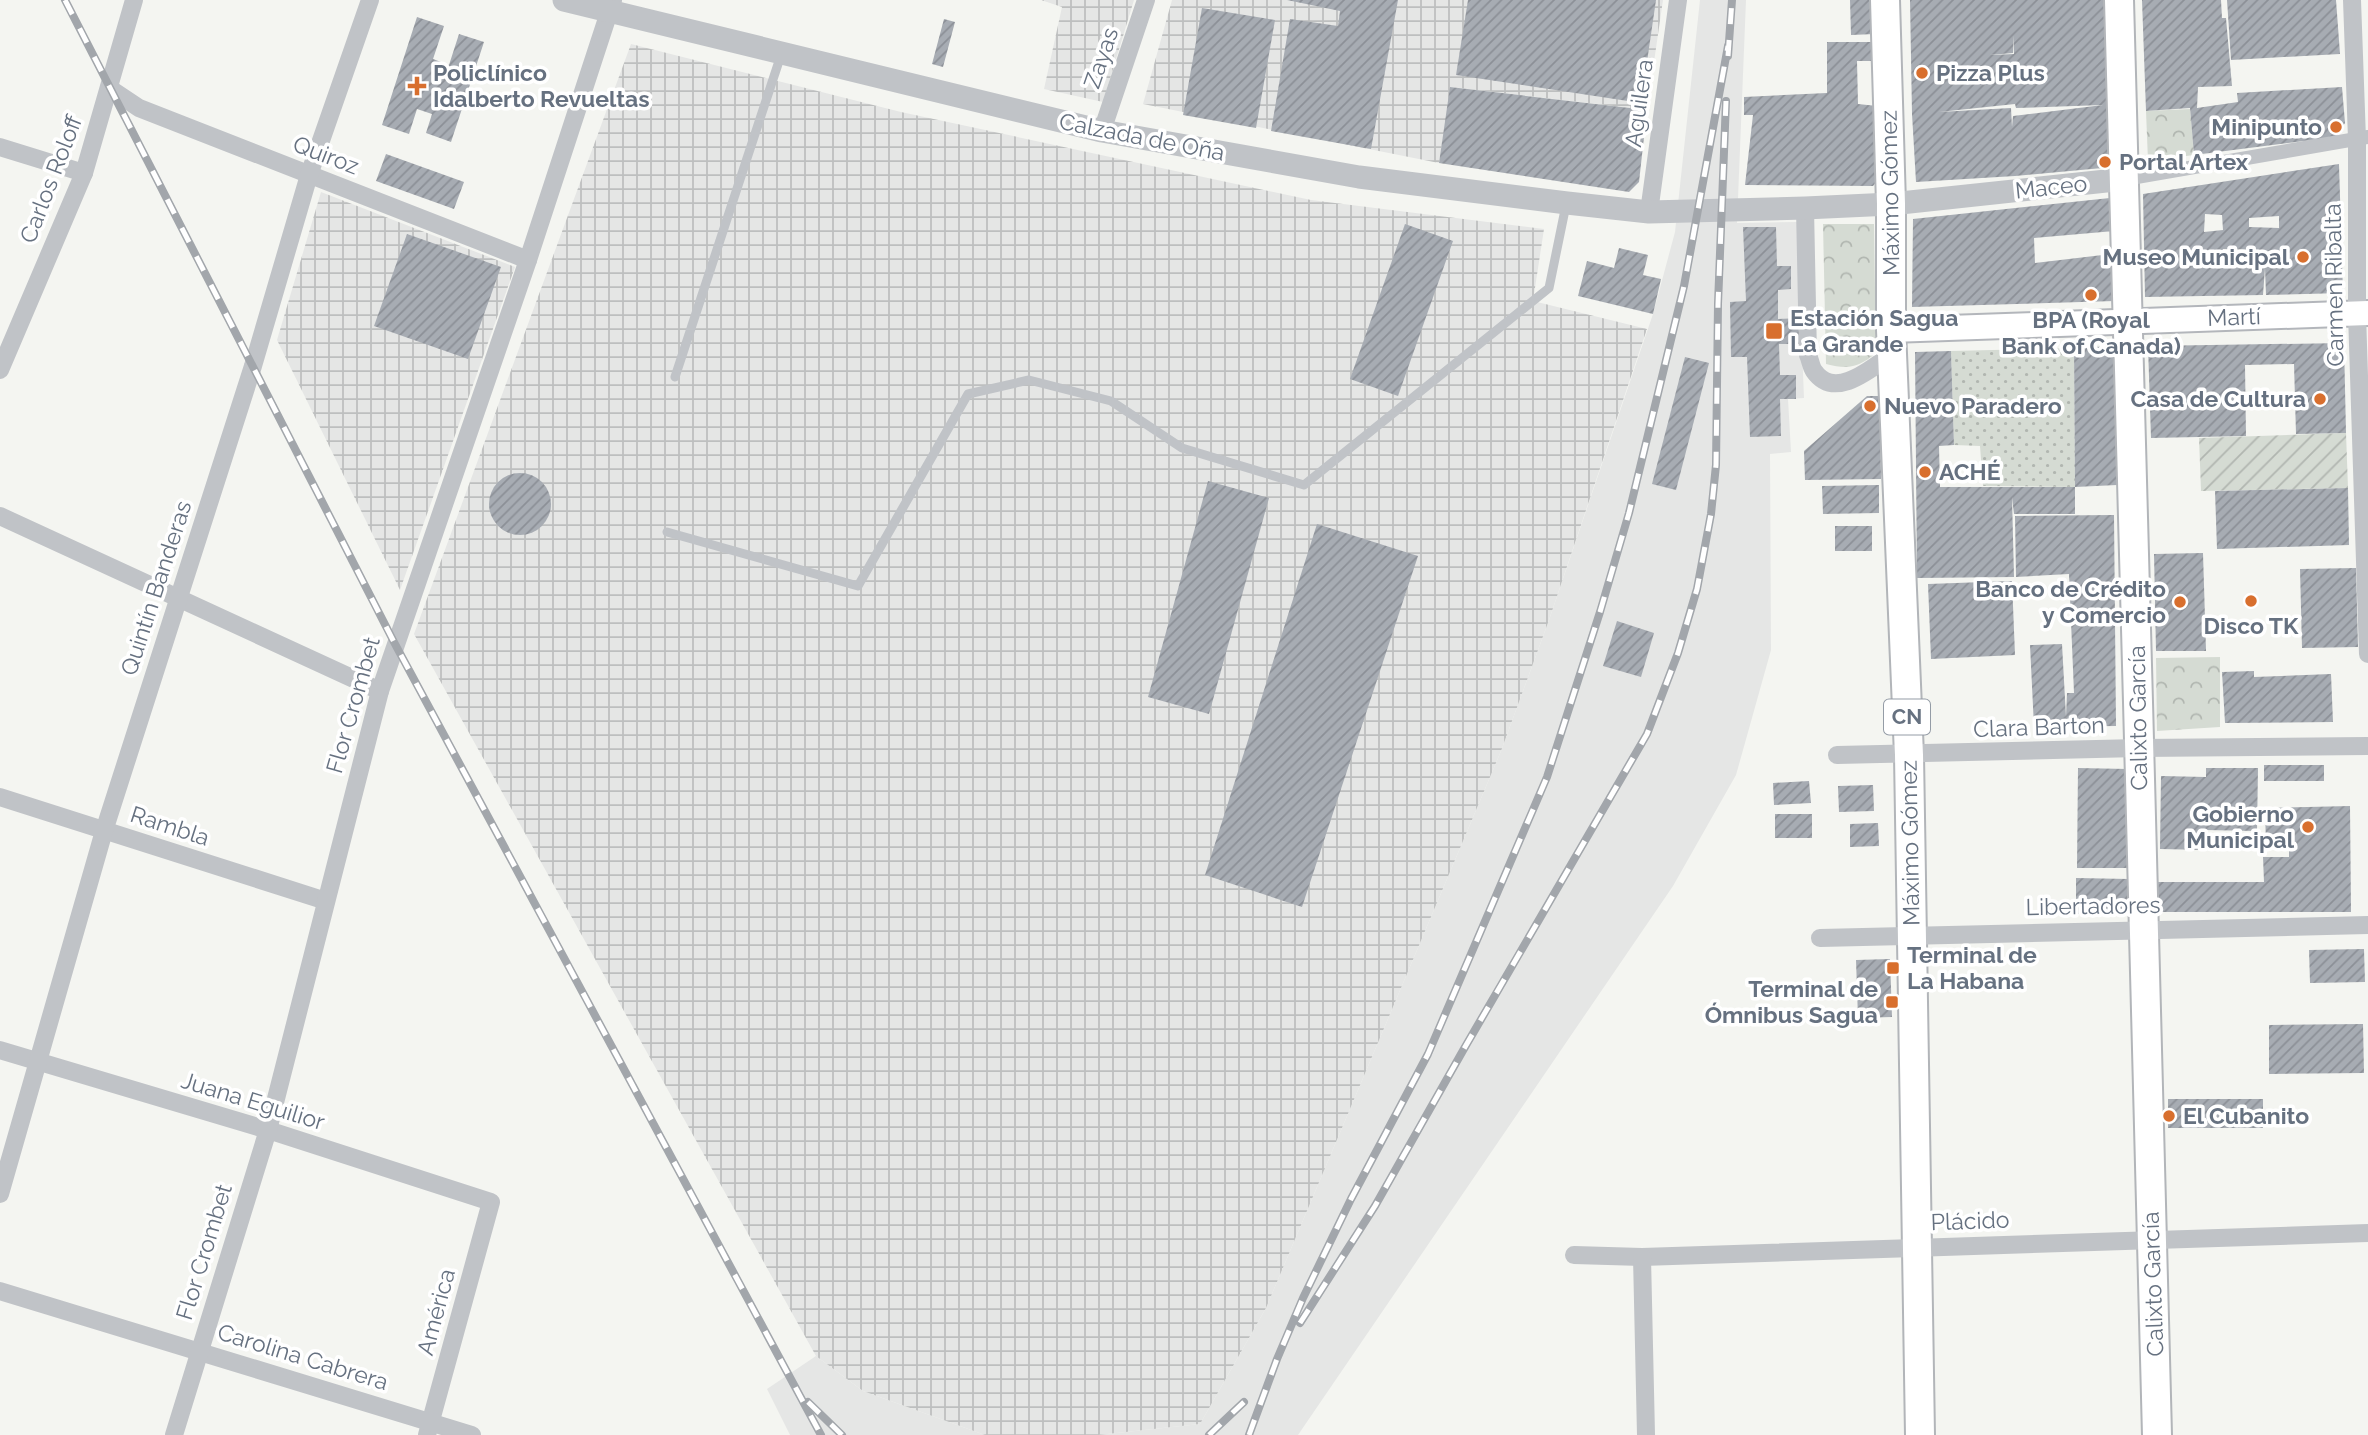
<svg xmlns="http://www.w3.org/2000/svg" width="2368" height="1435" font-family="Raleway,sans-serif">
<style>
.built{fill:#e5e6e5}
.industrial{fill:url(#industrial-grid)}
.grass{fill:url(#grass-dots)}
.park{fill:url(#park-crowns)}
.garden{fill:url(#garden-furrows)}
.building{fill:url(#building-hatch);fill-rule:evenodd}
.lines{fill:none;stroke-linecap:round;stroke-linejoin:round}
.secondary-casing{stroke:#b3b6bb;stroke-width:28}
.primary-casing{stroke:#b2b5b9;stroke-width:32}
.service{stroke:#c0c3c7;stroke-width:9}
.pedestrian{stroke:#c0c3c7;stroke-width:14}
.minor{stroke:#c0c3c7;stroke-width:18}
.tertiary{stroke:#c0c3c7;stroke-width:23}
.secondary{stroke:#fff;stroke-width:24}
.primary{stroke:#fff;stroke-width:28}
.rail-casing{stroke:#a2a6ab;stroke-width:8}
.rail{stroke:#fff;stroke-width:5;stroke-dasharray:16;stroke-linecap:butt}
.poi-dot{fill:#d86f2e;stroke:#fff;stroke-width:2.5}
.labels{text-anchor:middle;stroke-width:7;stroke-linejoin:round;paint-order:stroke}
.shield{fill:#fff;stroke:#949ca6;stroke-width:2}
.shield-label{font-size:21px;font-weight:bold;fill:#667180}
.street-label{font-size:23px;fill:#667180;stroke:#fff}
.poi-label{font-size:23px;font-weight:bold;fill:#667180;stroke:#fff;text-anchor:start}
</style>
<defs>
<pattern id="industrial-grid" width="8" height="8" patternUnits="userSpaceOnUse" patternTransform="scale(1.75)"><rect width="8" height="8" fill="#e5e6e5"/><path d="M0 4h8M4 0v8" fill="none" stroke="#bdbfbf"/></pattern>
<pattern id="grass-dots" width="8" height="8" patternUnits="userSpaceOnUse" patternTransform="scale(1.75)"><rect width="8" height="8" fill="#d5dbd3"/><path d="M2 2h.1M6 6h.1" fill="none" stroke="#b1b6b0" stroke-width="1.8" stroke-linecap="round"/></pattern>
<pattern id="park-crowns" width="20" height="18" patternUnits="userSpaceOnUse" patternTransform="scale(1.75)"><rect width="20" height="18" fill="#d5dbd3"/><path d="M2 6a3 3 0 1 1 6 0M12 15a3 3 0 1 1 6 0" fill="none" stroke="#b1b6b0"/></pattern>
<pattern id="garden-furrows" width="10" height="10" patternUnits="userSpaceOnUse" patternTransform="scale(1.75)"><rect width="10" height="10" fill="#d5dbd3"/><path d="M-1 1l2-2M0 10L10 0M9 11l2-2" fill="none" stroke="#b1b6b0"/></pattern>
<pattern id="building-hatch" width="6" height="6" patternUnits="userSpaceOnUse" patternTransform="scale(1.75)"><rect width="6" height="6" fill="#a7acb3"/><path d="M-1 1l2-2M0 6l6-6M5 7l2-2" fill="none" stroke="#8c9097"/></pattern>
</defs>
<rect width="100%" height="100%" fill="#f4f5f1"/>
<g class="built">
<polygon points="1700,0 1746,0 1737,223 1797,222 1804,398 1788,399 1791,452 1770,454 1771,650 1736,775 1673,886 1298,1435 1098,1435 1200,1424 1266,1308 1501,751 1549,620 1653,314 1675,232"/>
<polygon points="816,1356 863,1391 985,1435 790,1435 767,1389"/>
</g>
<g class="industrial">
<polygon points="1041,0 1134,0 1103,102 1044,89 1062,7"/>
<polygon points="1172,0 1663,0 1647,110 1451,87 1439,163 1143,104"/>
<polygon points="631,44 901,112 1311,200 1544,229 1533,301 1647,329 1549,620 1501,751 1266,1308 1200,1424 1098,1435 985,1435 863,1391 816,1356 414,634"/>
<polygon points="321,192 515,267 400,590 277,340"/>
</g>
<polygon class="grass" points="2074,348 2075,487 1983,486 1980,446 1954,445 1951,351"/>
<g class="park">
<polygon points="2190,109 2194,155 2148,161 2146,111"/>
<path d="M 1823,224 L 1874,224 L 1876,353 C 1859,367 1849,370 1826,364 Z"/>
<polygon points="2220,657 2220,727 2157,731 2156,658"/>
</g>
<polygon class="garden" points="2346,433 2348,488 2201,491 2199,438"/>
<g class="building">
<polygon points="1287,0 1398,0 1371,149 1271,131 1290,19 1338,26 1340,11"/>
<polygon points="1468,0 1656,0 1641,103 1456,75"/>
<polygon points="1850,0 1873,0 1875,34 1851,35"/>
<path d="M 1910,0 L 2107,0 L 2113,167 L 2015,176 L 1916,182 L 1912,114 ZM 2013,35 L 2014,54 L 1990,55 L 2013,53 ZM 2015,104 L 2016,108 L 2103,105 L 2013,116 L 2012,127 L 2011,108 L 1939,112 Z"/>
<polygon points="2142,0 2221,0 2222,18 2226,18 2232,86 2198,87 2197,108 2238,102 2237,93 2342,87 2345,123 2336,137 2194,155 2190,108 2146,111"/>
<polygon points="2227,0 2336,0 2340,54 2231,60"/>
<polygon points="1202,8 1275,20 1256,128 1183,115"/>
<polygon points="417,17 444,26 433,59 449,65 459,34 484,42 451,142 426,133 432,114 417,109 409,134 382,125"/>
<polygon points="944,19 955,22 943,67 932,64"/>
<polygon points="1827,42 1875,42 1876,61 1857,61 1858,104 1877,106 1881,177 1873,186 1745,185 1753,115 1744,115 1744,97 1827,93"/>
<polygon points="1450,87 1647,110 1639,182 1629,192 1439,163"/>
<polygon points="386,154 464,182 454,209 376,181"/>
<path d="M 2339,164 L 2343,293 L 2266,295 L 2265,268 L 2263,295 L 2145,297 L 2143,194 ZM 2205,214 L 2222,215 L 2223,230 L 2204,232 ZM 2279,216 L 2279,228 L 2249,227 L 2249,218 ZM 2223,249 L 2265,250 L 2265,263 L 2223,264 Z"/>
<polygon points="2110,198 2114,231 2034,238 2035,263 2111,254 2115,301 1912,307 1913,219"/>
<polygon points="1405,224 1453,241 1398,396 1350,379"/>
<polygon points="1743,227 1776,227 1777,266 1791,266 1791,289 1778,290 1778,319 1801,318 1802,344 1779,344 1780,375 1796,375 1796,399 1780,399 1781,436 1750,437 1747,357 1731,357 1730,302 1746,301"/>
<polygon points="407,234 501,267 468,359 374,326"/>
<polygon points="1619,248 1648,255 1643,275 1661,279 1653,314 1578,296 1587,261 1614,268"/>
<polygon points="2344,343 2346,433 2296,434 2294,364 2245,365 2246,436 2151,438 2148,346"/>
<polygon points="2114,346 2117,485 2075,487 2074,348"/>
<polygon points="1951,351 1954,445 1939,446 1940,487 2075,487 2075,514 2014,514 2012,497 2014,577 1917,578 1915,352"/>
<polygon points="1685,357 1709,363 1676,490 1652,484"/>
<polygon points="1867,396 1880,396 1881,479 1805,480 1804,451"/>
<circle cx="520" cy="504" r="31"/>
<polygon points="1208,481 1269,498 1209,714 1148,697"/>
<polygon points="1879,485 1879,513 1823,514 1822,486"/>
<polygon points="2348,488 2349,545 2217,549 2215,491"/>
<polygon points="2114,515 2116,726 2034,727 2030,645 2062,644 2066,717 2067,693 2074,693 2069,574 2016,577 2015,516"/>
<polygon points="1317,524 1418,556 1302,907 1205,875"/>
<rect x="1835" y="526" width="37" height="25"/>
<polygon points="2203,553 2206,651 2156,651 2154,554"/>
<polygon points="2356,568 2358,647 2302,648 2300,569"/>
<polygon points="2012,581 2015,655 1931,659 1928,584"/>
<polygon points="1617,621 1654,633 1641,677 1603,666"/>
<polygon points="2254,671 2254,677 2331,674 2333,722 2225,723 2222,672"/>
<rect x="2264" y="765" width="60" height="16"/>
<polygon points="2078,768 2128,769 2128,868 2077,868"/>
<polygon points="2206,768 2258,768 2257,831 2205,830 2205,850 2160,849 2161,776 2206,777"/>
<polygon points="1809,781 1811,803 1774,805 1773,783"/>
<polygon points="1873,785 1874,811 1839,812 1838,786"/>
<polygon points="2350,806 2351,912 2157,912 2157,882 2264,882 2263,857 2289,857 2289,846 2266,846 2265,808"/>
<rect x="1775" y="814" width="37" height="24"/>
<polygon points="1878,823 1879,846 1850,847 1850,824"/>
<polygon points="2076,878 2129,879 2128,915 2076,914"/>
<polygon points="2364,949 2365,982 2310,983 2309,950"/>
<polygon points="1890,959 1892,1017 1858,1018 1856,960"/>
<polygon points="2363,1024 2364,1073 2269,1074 2269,1025"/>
<rect x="2168" y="1099" width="95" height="29"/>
</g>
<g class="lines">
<g class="secondary-casing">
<polyline id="secondary" points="1891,330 2368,313"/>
</g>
<g class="primary-casing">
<g id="primary">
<polyline points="1885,0 1891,204 1891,330 1909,755 1920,1435"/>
<path d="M 2119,0 C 2135,478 2142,957 2157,1435"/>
</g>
</g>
<g class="service">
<polyline points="675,377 781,55"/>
<polyline points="667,532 858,586 968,394 1029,380 1111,401 1182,448 1304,485 1549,288 1566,205"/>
</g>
<polyline class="pedestrian" points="2125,179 2368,137"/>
<g class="minor">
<polyline points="2352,0 2357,139 2357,314 2368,654"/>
<polyline points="109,88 139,108 528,260"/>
<polyline points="1102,131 1146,0"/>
<polyline points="0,147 84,173"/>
<path d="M 1805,208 L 1808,355 C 1810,359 1811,367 1814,371 C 1835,401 1872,368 1892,354"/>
<polyline points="1649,212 1678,0"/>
<polyline points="0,370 84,173 134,0"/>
<polyline points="0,516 380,691"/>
<polyline points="1837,755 2139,748 2368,746"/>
<polyline points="0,797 326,901"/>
<polyline points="1820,938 2368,925"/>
<polyline points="0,1050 268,1130 491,1202 427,1435"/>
<polyline points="0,1194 104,831 253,366 309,175 370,0"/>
<polyline points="1574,1255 1642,1257 2368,1233"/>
<polyline points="1642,1257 1646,1435"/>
<polyline points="0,1291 472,1435"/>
<polyline points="174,1435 268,1130 380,691 528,260 613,0"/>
</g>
<polyline class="tertiary" points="564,0 1102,131 1359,177 1567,203 1649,212 1805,208 1891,204 2125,179"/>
<use href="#secondary" class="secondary"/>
<use href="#primary" class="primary"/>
<g class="rail-casing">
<g id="rail">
<polyline points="65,0 395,644 821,1435"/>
<polyline points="1728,56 1732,0"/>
<polyline points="1300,1323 1375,1206 1465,1047 1647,734 1678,653 1697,589 1711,514 1716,465 1718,304 1726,101"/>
<polyline points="808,1402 842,1435"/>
<polyline points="1209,1435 1244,1402"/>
<polyline points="1249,1435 1277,1359 1303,1298 1351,1199 1428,1054 1547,777 1600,612 1629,513 1684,286 1728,46"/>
</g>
</g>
<use href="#rail" class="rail"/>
</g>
<g class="poi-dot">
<circle cx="1922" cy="73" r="7"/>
<path d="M413.5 75.5h7v7h7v7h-7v7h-7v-7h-7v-7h7z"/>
<circle cx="2336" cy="127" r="7"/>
<circle cx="2105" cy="162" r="7"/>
<circle cx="2303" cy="257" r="7"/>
<circle cx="2091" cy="295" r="7"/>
<rect x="1765" y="322" width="18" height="18" rx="3.5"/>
<circle cx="2320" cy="399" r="7"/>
<circle cx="1870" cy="406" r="7"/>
<circle cx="1925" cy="472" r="7"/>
<circle cx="2251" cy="601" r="7"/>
<circle cx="2180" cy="602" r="7"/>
<circle cx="2308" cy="827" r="7"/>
<rect x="1886" y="961" width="14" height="14" rx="3.5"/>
<rect x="1885" y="995" width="14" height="14" rx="3.5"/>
<circle cx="2169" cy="1116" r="7"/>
</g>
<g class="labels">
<rect class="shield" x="1884" y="699.5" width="46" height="35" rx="5"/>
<g class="shield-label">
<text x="1907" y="724">CN</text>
</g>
<g class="street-label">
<text transform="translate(1101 58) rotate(-71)" y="8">Zayas</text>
<text transform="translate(1639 103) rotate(-82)" y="8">Aguilera</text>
<text transform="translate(1142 137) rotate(11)" y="8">Calzada de Oña</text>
<text transform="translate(326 155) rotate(21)" y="8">Quiroz</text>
<text transform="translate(51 179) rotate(-69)" y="8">Carlos Roloff</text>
<text transform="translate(2051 187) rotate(-6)" y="8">Maceo</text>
<text transform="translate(1890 193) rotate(-91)" y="8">Máximo Gómez</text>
<text transform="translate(2334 285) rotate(-91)" y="8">Carmen Ribalta</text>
<text transform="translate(2234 317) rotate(-2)" y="8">Martí</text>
<text transform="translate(156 588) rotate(-72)" y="8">Quintín Banderas</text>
<text transform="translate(353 705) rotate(-74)" y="8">Flor Crombet</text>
<text transform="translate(2138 718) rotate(-91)" y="8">Calixto García</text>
<text transform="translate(2039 727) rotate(-2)" y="8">Clara Barton</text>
<text transform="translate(170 826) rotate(18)" y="8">Rambla</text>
<text transform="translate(1910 843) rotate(-91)" y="8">Máximo Gómez</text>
<text transform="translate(2093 906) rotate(-1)" y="8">Libertadores</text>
<text transform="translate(253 1101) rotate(17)" y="8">Juana Eguilior</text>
<text transform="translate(1970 1221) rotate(-2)" y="8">Plácido</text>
<text transform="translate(204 1252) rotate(-73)" y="8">Flor Crombet</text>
<text transform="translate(2153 1284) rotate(-92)" y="8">Calixto García</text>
<text transform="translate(436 1312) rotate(-75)" y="8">América</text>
<text transform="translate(303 1357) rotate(17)" y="8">Carolina Cabrera</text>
</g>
<g class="poi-label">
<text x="433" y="81">Policlínico<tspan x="433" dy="26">Idalberto Revueltas</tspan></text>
<text x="1936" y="81">Pizza Plus</text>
<text x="2322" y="135" text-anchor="end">Minipunto</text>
<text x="2119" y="170">Portal Artex</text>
<text x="2289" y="265" text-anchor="end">Museo Municipal</text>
<text x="1790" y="326">Estación Sagua<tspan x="1790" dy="26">La Grande</tspan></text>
<text x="2091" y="328" text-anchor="middle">BPA (Royal<tspan x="2091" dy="26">Bank of Canada)</tspan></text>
<text x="2306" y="407" text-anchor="end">Casa de Cultura</text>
<text x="1884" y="414">Nuevo Paradero</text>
<text x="1939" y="480">ACHÉ</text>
<text x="2166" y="597" text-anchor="end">Banco de Crédito<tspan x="2166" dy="26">y Comercio</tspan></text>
<text x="2251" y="634" text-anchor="middle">Disco TK</text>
<text x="2294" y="822" text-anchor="end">Gobierno<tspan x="2294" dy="26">Municipal</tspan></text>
<text x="1907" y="963">Terminal de<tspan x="1907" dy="26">La Habana</tspan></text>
<text x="1878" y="997" text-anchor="end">Terminal de<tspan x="1878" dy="26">Ómnibus Sagua</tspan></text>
<text x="2183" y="1124">El Cubanito</text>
</g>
</g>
</svg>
